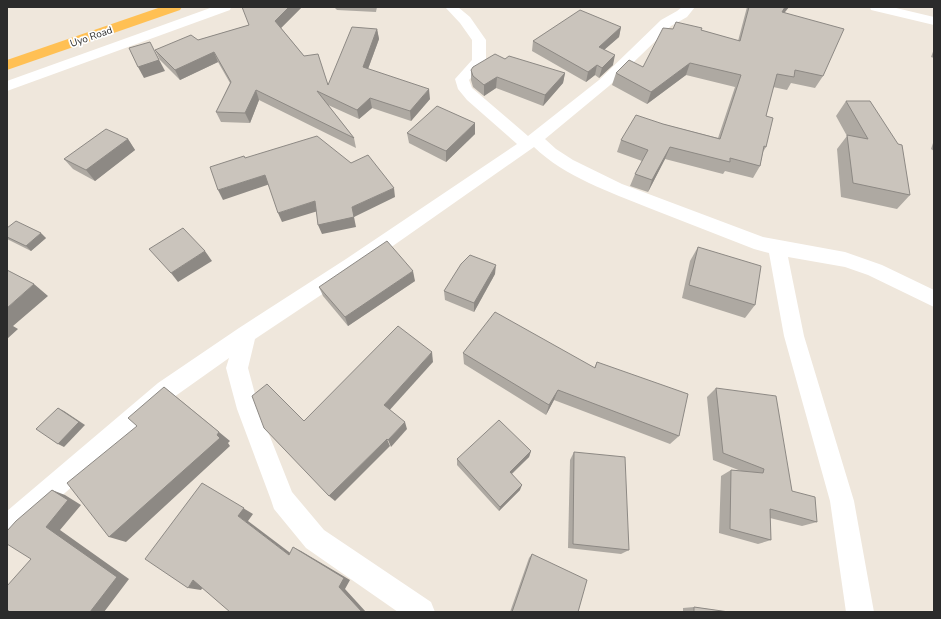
<svg xmlns="http://www.w3.org/2000/svg" width="941" height="619" font-family="'Nunito Sans',sans-serif">
<style>
.lines{fill:none;stroke-linecap:round;stroke-linejoin:round}
.minor{fill:#fff;fill-rule:evenodd}
.trunk{fill:#ffc054;fill-rule:evenodd}
.wall{fill:#aea9a2}
.shaded-wall{fill:#8d8984}
.building{fill:#cac4bc;stroke:#8d8984}
.labels{text-anchor:middle;stroke-width:3.5;stroke-linejoin:round;paint-order:stroke}
.far-street-label{font-size:10px;fill:#2b2b2b;stroke:#fff}
</style>
<rect width="100%" height="100%" fill="#efe7dc"/>
<g class="lines">
<g class="minor">
<polygon points="213,7 231,7 230,10 7,91 7,81"/>
<path d="M 445,7 L 458,7 L 470,17 L 486,40 L 486,61 L 469,80 L 472,88 L 528,136 L 599,80 L 661,20 L 677,11 L 682,7 L 695,7 L 687,17 L 671,26 L 609,86 L 545,139 L 556,149 L 573,160 L 622,184 L 763,237 L 845,252 L 882,265 L 934,290 L 934,307 L 868,275 L 845,267 L 788,257 L 804,336 L 854,501 L 874,612 L 846,612 L 830,501 L 784,336 L 769,253 L 754,249 C 719,235 684,222 649,208 C 610,192 565,177 534,147 L 360,269 L 255,339 L 248,368 L 259,409 L 292,492 L 324,530 L 431,602 L 435,612 L 398,612 L 306,548 L 274,509 L 271,500 L 237,409 L 226,368 L 229,358 L 174,397 L 16,536 L 7,540 L 7,511 L 158,383 L 239,328 L 346,259 L 517,144 L 467,100 L 458,89 L 455,79 L 472,60 L 472,40 L 460,23 Z"/>
<polygon points="870,7 892,7 934,17 934,25 871,10"/>
</g>
<polygon class="trunk" points="161,7 182,7 180,10 7,70 7,60"/>
</g>
<g class="wall">
<polygon points="302,7 281,28 328,85 377,29 379,39 368,69 430,99 411,121 372,108 359,119 328,105 354,138 356,148 259,100 250,123 221,122 216,112 230,83 218,62 180,80 160,60 155,50 198,40 249,25"/>
<polygon points="334,7 377,7 376,12 337,10"/>
<polygon points="747,7 789,7 785,12 823,76 815,88 791,83 787,90 773,87 766,116 766,147 763,152 760,166 753,178 725,171 723,174 665,159 648,192 630,186 635,174 642,161 617,152 621,140 663,124 718,138 735,87 686,75 647,104 612,85 616,73 643,67 673,29 701,30 738,41"/>
<polygon points="621,27 619,37 604,50 613,65 599,78 595,75 586,82 532,51 533,41"/>
<polygon points="934,49 934,58 931,57"/>
<polygon points="505,59 565,73 563,83 543,106 496,88 484,96 473,87 471,80 471,70"/>
<polygon points="846,101 910,195 897,209 841,197 837,149 847,136 836,116"/>
<polygon points="407,133 475,134 446,162 409,143"/>
<polygon points="128,139 135,150 95,181 73,169 64,159"/>
<polygon points="934,140 934,151 931,149"/>
<polygon points="7,228 46,238 31,251 7,239"/>
<polygon points="698,247 755,305 745,318 682,298 690,261"/>
<polygon points="495,274 474,312 445,300 444,291"/>
<polygon points="415,281 348,326 323,296 319,287"/>
<polygon points="463,353 594,368 597,362 679,436 670,444 554,400 546,415 464,364"/>
<polygon points="716,388 792,491 817,522 802,526 770,518 771,540 758,544 719,533 721,476 731,470 741,471 713,460 707,397"/>
<polygon points="531,451 529,457 512,474 520,490 499,511 457,465 457,459"/>
<polygon points="574,452 629,550 621,554 568,548 570,460"/>
<polygon points="532,554 578,612 510,612 529,558"/>
<polygon points="694,607 729,612 683,612 683,608"/>
</g>
<g class="shaded-wall">
<polygon points="289,7 302,7 278,31 275,21"/>
<polygon points="785,7 789,7 775,24 782,12"/>
<polygon points="621,27 619,37 597,56 599,47"/>
<polygon points="377,29 379,39 365,77 363,67"/>
<polygon points="155,52 165,71 144,78 138,67"/>
<polygon points="214,52 218,62 180,80 175,70"/>
<polygon points="615,55 613,65 599,78 602,68"/>
<polygon points="690,63 686,75 647,104 651,92"/>
<polygon points="597,65 595,75 586,82 588,72"/>
<polygon points="565,73 563,83 543,106 545,95"/>
<polygon points="497,77 496,88 484,96 484,85"/>
<polygon points="429,89 430,99 411,121 410,111"/>
<polygon points="256,90 259,100 250,123 245,113"/>
<polygon points="370,98 372,108 359,119 357,110"/>
<polygon points="475,123 475,134 446,162 446,151"/>
<polygon points="128,139 135,150 95,181 86,170"/>
<polygon points="670,147 665,159 648,192 652,180"/>
<polygon points="265,175 270,184 223,200 218,190"/>
<polygon points="394,188 395,197 354,217 356,227 322,234 318,225 352,207"/>
<polygon points="315,201 318,211 282,222 278,213"/>
<polygon points="41,233 46,238 31,251 26,246"/>
<polygon points="205,251 212,261 178,282 171,273"/>
<polygon points="496,265 495,274 474,312 474,303"/>
<polygon points="413,271 415,281 348,326 345,317"/>
<polygon points="34,284 48,296 13,326 18,329 7,339 7,308"/>
<polygon points="432,352 433,362 387,413 384,405"/>
<polygon points="164,387 230,441 228,443 230,446 126,542 109,537"/>
<polygon points="558,390 554,400 546,415 549,405"/>
<polygon points="58,408 64,411 85,425 64,447 58,444"/>
<polygon points="405,422 407,429 391,447 388,440"/>
<polygon points="387,439 390,446 335,501 329,496"/>
<polygon points="531,451 529,457 508,477 510,472"/>
<polygon points="522,485 520,490 499,511 500,507"/>
<polygon points="52,490 65,495 81,505 60,530 129,579 104,612 90,612 46,527"/>
<polygon points="213,490 253,514 248,521 297,558 289,555 238,516"/>
<polygon points="293,547 301,551 350,580 345,589 366,612 362,612"/>
<polygon points="193,580 206,583 201,590 188,588"/>
</g>
<g class="building">
<polygon points="242,7 289,7 275,21 304,56 318,54 328,85 352,27 377,29 363,67 429,89 410,111 370,98 357,110 317,91 354,138 256,90 245,113 216,112 231,82 214,52 175,70 155,50 191,35 198,40 249,25"/>
<polygon points="749,7 785,7 782,12 844,29 823,76 795,70 794,77 777,74 766,116 773,118 766,147 764,146 760,166 730,158 730,162 670,147 652,180 635,174 648,150 621,140 636,115 663,124 720,139 741,75 690,63 651,92 616,73 629,60 643,67 663,28 673,29 676,22 702,28 701,30 740,41"/>
<polygon points="580,10 621,27 599,47 615,55 602,68 597,65 588,72 533,41"/>
<polygon points="150,42 159,60 138,67 129,48"/>
<polygon points="495,54 505,59 509,56 565,73 545,95 497,77 484,85 473,76 471,70 473,67"/>
<polygon points="846,101 870,101 898,144 902,145 910,195 853,183 847,135 868,139"/>
<polygon points="437,106 475,123 446,151 407,133"/>
<polygon points="106,129 128,139 86,170 64,159"/>
<polygon points="317,136 351,163 368,155 394,188 352,207 354,217 318,225 315,201 278,213 265,175 218,190 210,167 244,156 245,158"/>
<polygon points="16,221 41,233 26,246 7,237 7,228"/>
<polygon points="183,228 205,251 171,273 149,249"/>
<polygon points="387,241 413,271 345,317 319,287"/>
<polygon points="698,247 761,266 755,305 689,285"/>
<polygon points="470,255 496,265 474,303 444,291 461,264"/>
<polygon points="7,270 34,284 7,308"/>
<polygon points="495,312 595,368 597,362 688,394 679,436 558,390 549,405 463,353"/>
<polygon points="398,326 432,352 384,405 405,422 388,440 387,439 329,496 264,428 252,396 267,384 304,421"/>
<polygon points="164,387 219,432 217,435 220,438 109,537 67,483 137,426 128,418"/>
<polygon points="716,388 776,396 792,491 815,497 817,522 770,509 771,540 730,529 731,470 763,473 764,469 723,453"/>
<polygon points="58,408 79,422 58,444 36,429"/>
<polygon points="499,420 531,451 510,472 522,485 500,507 457,459"/>
<polygon points="574,452 625,457 629,550 573,544"/>
<polygon points="202,483 244,508 238,516 289,555 293,547 344,578 339,587 362,612 230,612 193,580 188,588 145,559"/>
<polygon points="52,490 68,500 46,527 117,577 90,612 10,612 7,609 7,586 31,559 7,544 7,531 16,521"/>
<polygon points="532,554 587,580 578,612 512,612"/>
<polygon points="694,607 729,612 694,612"/>
</g>
<g class="labels">
<g class="far-street-label">
<text transform="translate(91 36) rotate(-19)" y="4">Uyo Road</text>
</g>
</g>
<rect width="941" height="619" fill="none" stroke="#2b2b2b" stroke-width="16"/>
</svg>
